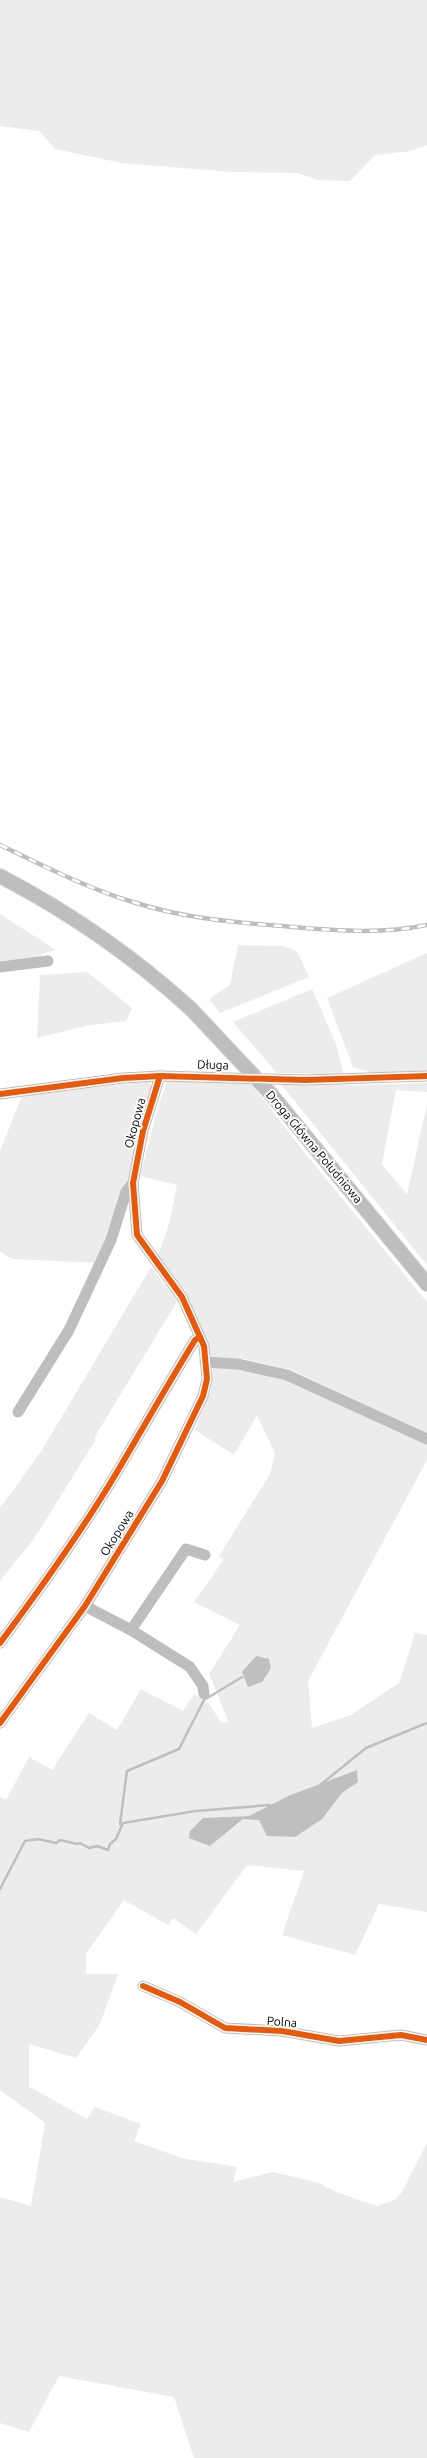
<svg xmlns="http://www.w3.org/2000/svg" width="427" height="2458" font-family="Ubuntu,sans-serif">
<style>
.green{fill:#ececec;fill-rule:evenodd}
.water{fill:#bfbfbf}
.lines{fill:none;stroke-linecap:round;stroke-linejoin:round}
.stream{stroke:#bfbfbf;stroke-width:2.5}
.major-casing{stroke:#dbdbdb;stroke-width:16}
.minor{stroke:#bebebe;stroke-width:11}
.major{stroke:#bebebe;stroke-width:14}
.rail-casing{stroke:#bebebe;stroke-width:4.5}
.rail{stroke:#fff;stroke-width:2.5;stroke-dasharray:8;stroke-linecap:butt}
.major-bridge-casing{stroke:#dbdbdb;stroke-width:16;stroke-linecap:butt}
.major-bridge{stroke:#bebebe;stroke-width:14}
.cycleway-casing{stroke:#fff;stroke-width:9}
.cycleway{stroke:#e8590c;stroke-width:6}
.labels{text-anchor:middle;stroke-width:4;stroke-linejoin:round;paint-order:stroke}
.street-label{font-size:12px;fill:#000;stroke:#fff}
</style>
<rect width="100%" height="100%" fill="#fff"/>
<g class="green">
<polygon points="0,0 427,0 427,145 411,151 375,155 350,181 318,180 297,173 232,172 122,163 55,149 40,131 0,126"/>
<polygon points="0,914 56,950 42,954 38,960 0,964"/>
<polygon points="238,945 283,946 297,951 309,977 220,1013 209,999 230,985"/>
<path d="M 427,953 L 427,1072 C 402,1074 377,1076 353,1067 L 327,998 Z"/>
<polygon points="87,972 132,1008 126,1021 85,1026 37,1038 40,975"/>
<polygon points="312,989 336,1044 344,1075 277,1073 233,1022"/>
<polygon points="168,1080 251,1083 304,1152 427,1302 427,1433 291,1370 244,1359 211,1357 185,1289 183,1291 157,1258 169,1224 177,1185 140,1176 159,1104"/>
<polygon points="150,1081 152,1087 130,1181 109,1238 97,1263 13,1259 0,1252 0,1151 22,1096"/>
<polygon points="280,1083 360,1085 427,1083 427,1092 396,1090 382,1164 407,1195 427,1104 427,1265"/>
<polygon points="151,1267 178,1300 94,1438 96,1439 36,1536 0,1581 0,1508 42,1450"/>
<path d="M 213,1367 C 289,1370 359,1412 427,1443 L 427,1460 L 308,1681 L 312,1728 L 351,1715 L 399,1683 L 415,1633 L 427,1635 L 427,1912 L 379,1904 L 355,1955 L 282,1935 L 304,1871 L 247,1865 L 196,1934 L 173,1918 L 168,1925 L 124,1900 L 86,1954 L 86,1974 L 118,1974 L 100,2024 L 76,2058 L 29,2044 L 29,2091 L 30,2087 L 87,2119 L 95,2107 L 141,2124 L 134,2141 L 182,2158 L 237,2167 L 233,2182 L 272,2172 L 316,2182 L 339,2193 L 377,2206 L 395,2200 L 402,2192 L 427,2143 L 427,2458 L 194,2458 L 174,2397 L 59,2376 L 29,2432 L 0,2423 L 0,2197 L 31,2206 L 45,2123 L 0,2090 L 0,1797 L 6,1800 L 29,1757 L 52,1770 L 89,1713 L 117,1730 L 141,1689 L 183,1711 L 194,1694 L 209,1704 L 221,1722 L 229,1723 L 209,1674 L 240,1625 L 194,1602 L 224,1559 L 219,1556 L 270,1474 L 275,1453 L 257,1415 L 234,1455 L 195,1430 L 211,1390 ZM 357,1770 L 358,1782 L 342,1793 L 322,1819 L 243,1819 L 210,1846 L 203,1818 L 249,1816 L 288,1796 Z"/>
</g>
<g class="water">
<polygon points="256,1656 269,1659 271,1668 262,1682 248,1687 242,1672"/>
<polygon points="357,1770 358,1782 342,1793 322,1819 295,1837 267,1836 259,1820 243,1819 210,1846 189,1838 190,1831 203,1818 249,1816 288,1796"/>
</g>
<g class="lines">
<g class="stream">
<polyline points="319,1786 366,1748 427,1723"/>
<polyline points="120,1824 127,1771 179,1749 204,1700 242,1677"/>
<polyline points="0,1889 25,1841 38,1839 56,1843 60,1840 77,1844 80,1843 89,1848 97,1846 108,1850 110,1844 116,1839 123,1823 196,1811 270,1805"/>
</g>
<g class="major-casing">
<g id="major">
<path d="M 0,876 C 69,912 133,956 191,1009"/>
<polyline points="270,1093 427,1284"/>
</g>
</g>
<g class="minor">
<polyline points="0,967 48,961"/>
<polyline points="0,1094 123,1078 160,1076 306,1080 427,1076"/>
<polyline points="205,1362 238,1364 287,1375 427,1439"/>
<polyline points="18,1412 69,1330 111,1240 126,1192 133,1183"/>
<polyline points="85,1606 131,1630 190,1667 203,1686 204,1694"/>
<polyline points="131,1630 186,1549 205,1555"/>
<path d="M 0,1643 C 41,1588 82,1531 117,1472 C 143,1428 168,1384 195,1340 L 200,1337"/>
<polyline points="0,1723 85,1606 162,1481 203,1396 207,1379 204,1346 182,1297 137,1235 133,1183 143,1131 160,1076"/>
<polyline points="143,1986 180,2002 225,2028 282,2031 339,2041 401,2035 427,2040"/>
</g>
<use href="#major" class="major"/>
<g class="rail-casing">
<path id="rail" d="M 0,845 C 44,866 86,888 133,902 C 185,919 240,923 294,927 C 339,931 383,934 427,925"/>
</g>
<use href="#rail" class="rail"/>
<g class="major-bridge-casing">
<polyline id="major-bridge" points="191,1009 270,1093"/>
</g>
<use href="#major-bridge" class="major-bridge"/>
<g class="cycleway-casing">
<g id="cycleway">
<polyline points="0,1094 123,1078 160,1076 306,1080 427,1076"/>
<path d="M 0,1643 C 41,1588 82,1531 117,1472 C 143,1428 168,1384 195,1340 L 200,1337"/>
<polyline points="0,1723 85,1606 162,1481 203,1396 207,1379 204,1346 182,1297 137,1235 133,1183 143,1131 160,1076"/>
<polyline points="143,1986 180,2002 225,2028 282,2031 339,2041 401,2035 427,2040"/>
</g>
</g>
<use href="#cycleway" class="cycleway"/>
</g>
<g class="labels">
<g class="street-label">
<text transform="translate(213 1065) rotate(2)" y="4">Długa</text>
<text transform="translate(135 1123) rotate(-75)" y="4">Okopowa</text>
<text transform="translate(314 1147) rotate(50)" y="4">Droga Główna Południowa</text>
<text transform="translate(117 1533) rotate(-58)" y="4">Okopowa</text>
<text transform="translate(282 2022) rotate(5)" y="4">Polna</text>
</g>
</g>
</svg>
